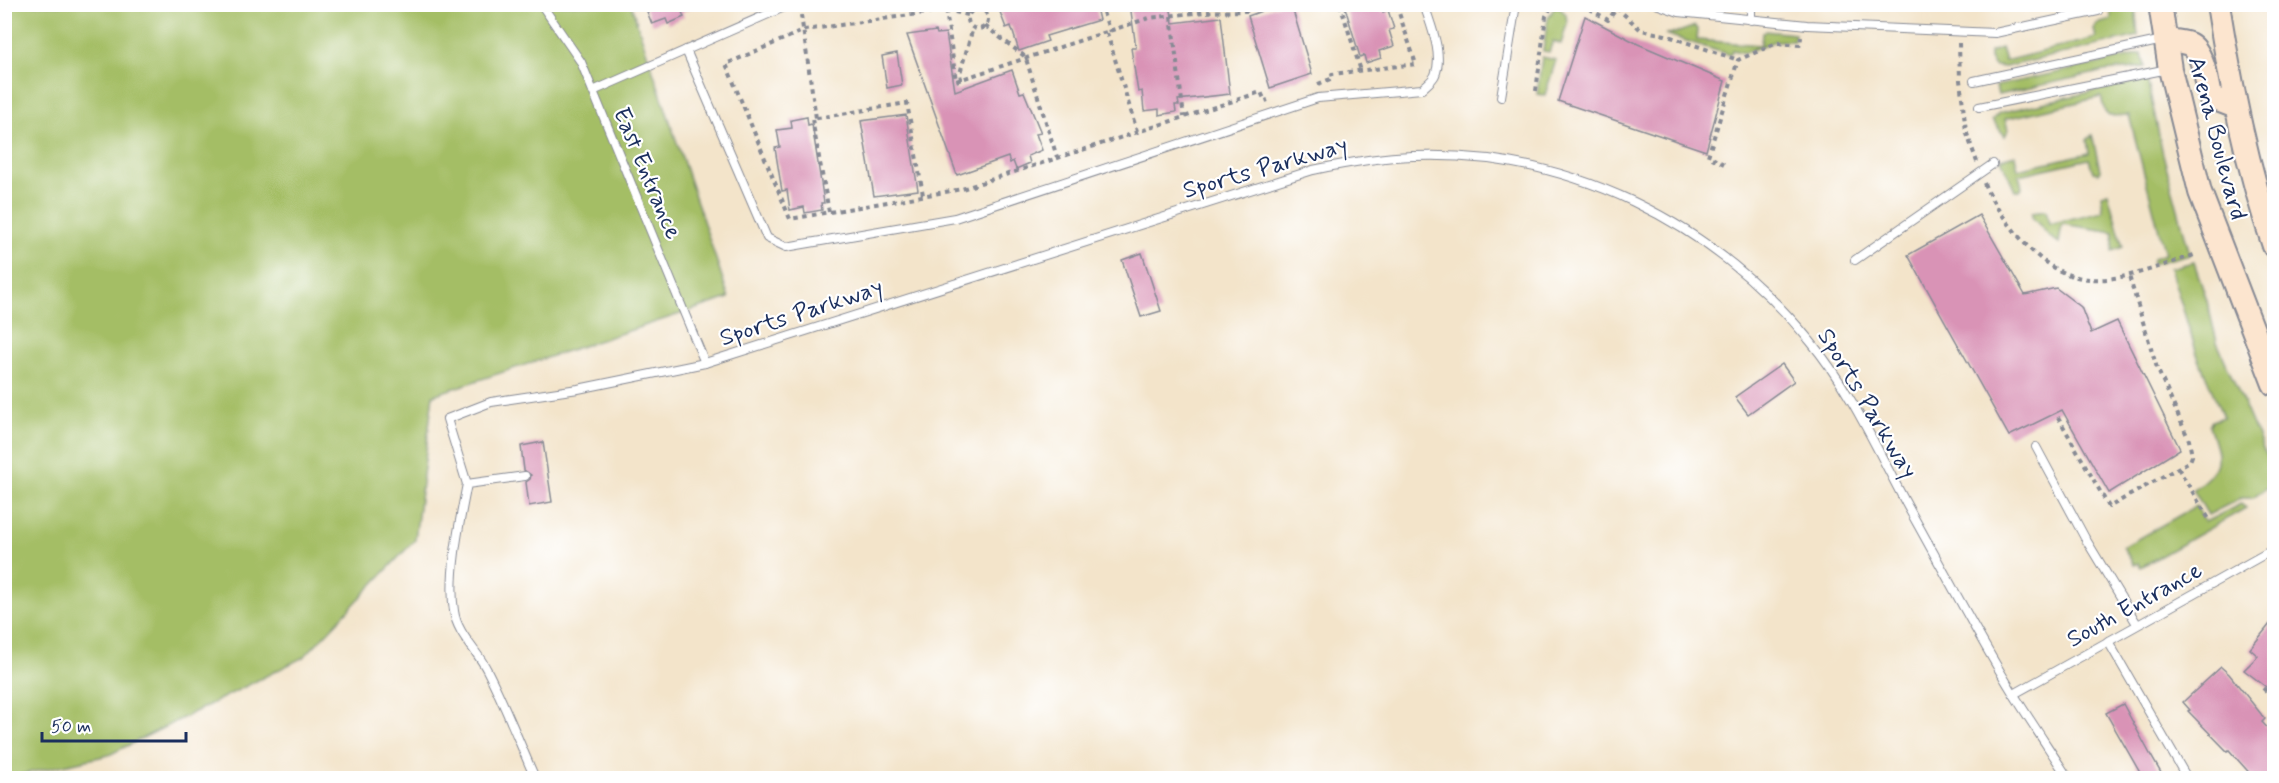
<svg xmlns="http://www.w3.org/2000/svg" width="2279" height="783" font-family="Mynerve,sans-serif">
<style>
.green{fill:#a4be65;stroke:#607662;stroke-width:1.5}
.building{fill:#d993b6}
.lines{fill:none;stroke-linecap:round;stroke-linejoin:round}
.service-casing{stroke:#878a94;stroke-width:10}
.secondary-casing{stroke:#878a94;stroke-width:26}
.path{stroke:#878a94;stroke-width:4;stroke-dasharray:4.5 4.5;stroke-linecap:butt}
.service{stroke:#fff;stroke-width:8}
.secondary{stroke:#fce5cf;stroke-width:22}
.labels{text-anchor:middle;stroke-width:4.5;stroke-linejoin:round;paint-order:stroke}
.street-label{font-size:24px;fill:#1b2f5e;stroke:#fff}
</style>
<rect width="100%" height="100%" fill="#fff"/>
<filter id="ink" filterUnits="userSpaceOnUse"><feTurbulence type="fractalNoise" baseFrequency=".0167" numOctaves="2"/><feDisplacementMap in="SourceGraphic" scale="12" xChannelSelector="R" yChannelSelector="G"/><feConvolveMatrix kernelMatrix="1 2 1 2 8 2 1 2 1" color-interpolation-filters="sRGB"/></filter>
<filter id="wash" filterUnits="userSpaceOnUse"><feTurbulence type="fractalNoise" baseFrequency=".008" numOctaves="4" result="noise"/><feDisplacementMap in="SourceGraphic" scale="24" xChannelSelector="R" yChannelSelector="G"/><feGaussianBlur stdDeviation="1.35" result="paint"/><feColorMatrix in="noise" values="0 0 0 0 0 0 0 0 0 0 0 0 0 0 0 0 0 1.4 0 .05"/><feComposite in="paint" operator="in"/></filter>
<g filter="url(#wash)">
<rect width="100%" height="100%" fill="#f3e4ca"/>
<g class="green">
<polygon points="5,5 631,5 729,298 433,395 415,540 304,657 109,755 5,778"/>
<polygon points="1556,5 1566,14 1567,24 1561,44 1553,41 1549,52 1543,51 1548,18"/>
<polygon points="2110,5 2135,5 2138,36 2005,67 1995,66 1990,59 1990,52 2001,48 2005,61 2096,38 2094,29 2097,24 2111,20"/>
<polygon points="1695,26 1698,29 1697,40 1761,45 1762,33 1765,31 1795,34 1794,41 1775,41 1744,53 1732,50 1730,55 1665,34 1676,33"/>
<polygon points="2142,54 2145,67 2105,71 1998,95 1996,86"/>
<polygon points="1542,57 1556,60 1545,95 1537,94"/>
<polygon points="2147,79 2163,154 2190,254 2152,264 2153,258 2165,254 2129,115 2109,116 2105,112 2101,97 2005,119 2008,130 2005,136 1992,120 1999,113"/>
<polygon points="2092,135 2100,170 2099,173 2093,172 2089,159 2019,175 2022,187 2020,190 2015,190 2001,159 2015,155 2018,169 2089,153 2087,140"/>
<polygon points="2108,193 2123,247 2112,251 2114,232 2062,224 2059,243 2051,238 2032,217 2032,212 2046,210 2049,224 2103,211 2101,195"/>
<path d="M 2194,262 L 2207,301 L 2217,342 L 2269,462 L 2273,476 L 2268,487 L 2253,498 L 2241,498 L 2208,515 L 2193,489 C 2226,467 2219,457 2209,425 L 2212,421 L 2223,417 L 2198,357 L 2170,268 Z"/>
<polygon points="2241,504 2246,508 2141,567 2138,563 2134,565 2123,547 2196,506 2205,522"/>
</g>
<g id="blocks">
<g class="building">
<polygon points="644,4 700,4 700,5 682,12 684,17 668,24 666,19 652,24"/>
<polygon points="1002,4 1095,4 1099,20 1046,36 1048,41 1019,51 1011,26 1006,28 1000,12 1004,11"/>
<polygon points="1130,4 1170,4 1173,23 1221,17 1230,94 1178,100 1179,105 1175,105 1176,112 1159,115 1159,109 1144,111 1142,91 1138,92 1131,48 1136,48"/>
<polygon points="1281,4 1291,4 1312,74 1270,88 1248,16"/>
<polygon points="1344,4 1381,4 1383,12 1388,10 1394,29 1389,30 1394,46 1379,51 1381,58 1366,63 1364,55 1360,57"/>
<polygon points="1585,16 1638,44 1725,81 1706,151 1558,101"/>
<polygon points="936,31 937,34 946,33 955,91 1012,70 1020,93 1024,92 1041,133 1036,134 1042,150 1028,156 1030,163 1016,169 1013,161 1010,163 1008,157 957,175 907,35"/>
<polygon points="897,53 902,85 887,88 882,56"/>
<polygon points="906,115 918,190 874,196 861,121"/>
<polygon points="807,117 808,125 812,124 824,203 821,203 822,210 805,213 804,207 790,210 787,190 782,191 775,148 780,147 777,130 792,128 791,120"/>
<polygon points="1979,215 2025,295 2056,288 2081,307 2091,333 2117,321 2180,449 2109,493 2062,410 2009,436 1908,255"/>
<polygon points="1142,253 1161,311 1141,317 1122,260"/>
<polygon points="1782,364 1794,381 1748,414 1735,397"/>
<polygon points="543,442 552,502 529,506 526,482 530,479 531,475 524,470 521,446"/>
<polygon points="2274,619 2274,693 2244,670 2258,656 2250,649"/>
<polygon points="2221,667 2229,674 2265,719 2262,722 2274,735 2274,778 2254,778 2229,750 2227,751 2188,711 2190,710 2183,702"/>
<polygon points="2123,704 2150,754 2164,778 2143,778 2106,713"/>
</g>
</g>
</g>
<g filter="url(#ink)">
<use href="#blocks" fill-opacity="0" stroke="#878a94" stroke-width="1.5"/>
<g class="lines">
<g class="service-casing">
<g id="service">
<polyline points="541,4 581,62 705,363"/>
<polyline points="1656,4 1679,12 1807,25 1995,33 2098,11"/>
<polyline points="1751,20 1751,4"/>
<path d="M 686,50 L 767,238 L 786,247 L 955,218 L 1318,98 L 1422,89 C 1426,85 1433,80 1435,75 C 1444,54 1430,24 1424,4"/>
<polyline points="1974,81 2163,40"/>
<polyline points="593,91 791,4"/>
<polyline points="1501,97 1516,4"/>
<polyline points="1979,107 2168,69"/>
<polyline points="1855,260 1993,164"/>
<polyline points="2036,447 2085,538 2137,624"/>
<path d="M 525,476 L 467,484 C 460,520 448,575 454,611 C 457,634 477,650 487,670 C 505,705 519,742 535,778"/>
<path d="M 467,484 L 447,419 L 491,402 L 578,389 L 705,363 L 1313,170 C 1346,163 1379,157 1413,156 C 1569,150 1712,222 1810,341 C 1851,390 1878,452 1908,507 C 1943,569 1976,633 2013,693 C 2031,722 2050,750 2068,778"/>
<polyline points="2108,641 2187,778"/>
<polyline points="2014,694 2274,549"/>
</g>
</g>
<g class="secondary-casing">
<g id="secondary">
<polyline points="2160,4 2170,69 2200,192 2274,384"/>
<path d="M 2218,4 C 2231,86 2247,168 2274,246"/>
<path d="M 2165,40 C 2172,41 2182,41 2189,44 C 2203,51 2207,83 2210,97 L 2236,107"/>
</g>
</g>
<g class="path">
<polyline points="1100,4 1110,32"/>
<polyline points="1217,4 1218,12"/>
<polyline points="1340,4 1361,71"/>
<polyline points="1582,4 1608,20 1617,8 1641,30 1665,35 1738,60"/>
<circle cx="978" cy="19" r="10"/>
<polyline points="946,10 956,81 1149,18 1204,12 1247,11 1255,4"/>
<polyline points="801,15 816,118"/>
<polyline points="968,15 946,10 805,30 726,64 790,219 962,189 1261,92 1265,101 1268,100"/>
<polyline points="1171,16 1184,117"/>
<polyline points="985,26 1023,55 1026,59 1057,157"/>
<polyline points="1107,33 1137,131"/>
<polyline points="1959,43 1960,80 1966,131 1977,162"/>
<polyline points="961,80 960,73 973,28"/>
<polyline points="1318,84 1333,78 1332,74 1416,64 1396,4"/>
<polyline points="1536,91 1546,16 1553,4"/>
<polyline points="1724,164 1708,156 1738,60 1777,43 1800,45 1801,37"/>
<path d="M 1984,183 C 1991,202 2005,219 2017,234 C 2072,305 2126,277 2197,254"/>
<polyline points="829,212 812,119 907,103 923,195"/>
<polyline points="2058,417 2109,507 2190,461 2192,456 2189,440 2157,368 2129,276"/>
<polyline points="2178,468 2209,519"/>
<polyline points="2263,688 2274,699"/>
</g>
<use href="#service" class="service"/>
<use href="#secondary" class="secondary"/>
</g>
</g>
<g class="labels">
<g class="street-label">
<text transform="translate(2218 138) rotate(75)" y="8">Arena Boulevard</text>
<text transform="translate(1265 167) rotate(-16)" y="8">Sports Parkway</text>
<text transform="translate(648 173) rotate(67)" y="8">East Entrance</text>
<text transform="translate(801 312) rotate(-18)" y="8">Sports Parkway</text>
<text transform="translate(1868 403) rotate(59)" y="8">Sports Parkway</text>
<text transform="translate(2134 604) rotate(-29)" y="8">South Entrance</text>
</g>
</g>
<rect width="2279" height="783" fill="none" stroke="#fff" stroke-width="24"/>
<path d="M42 732v9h144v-9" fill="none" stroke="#1b2f5e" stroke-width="3"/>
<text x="51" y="732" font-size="18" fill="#1b2f5e" stroke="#ffffff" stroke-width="4.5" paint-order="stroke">50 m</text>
</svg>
